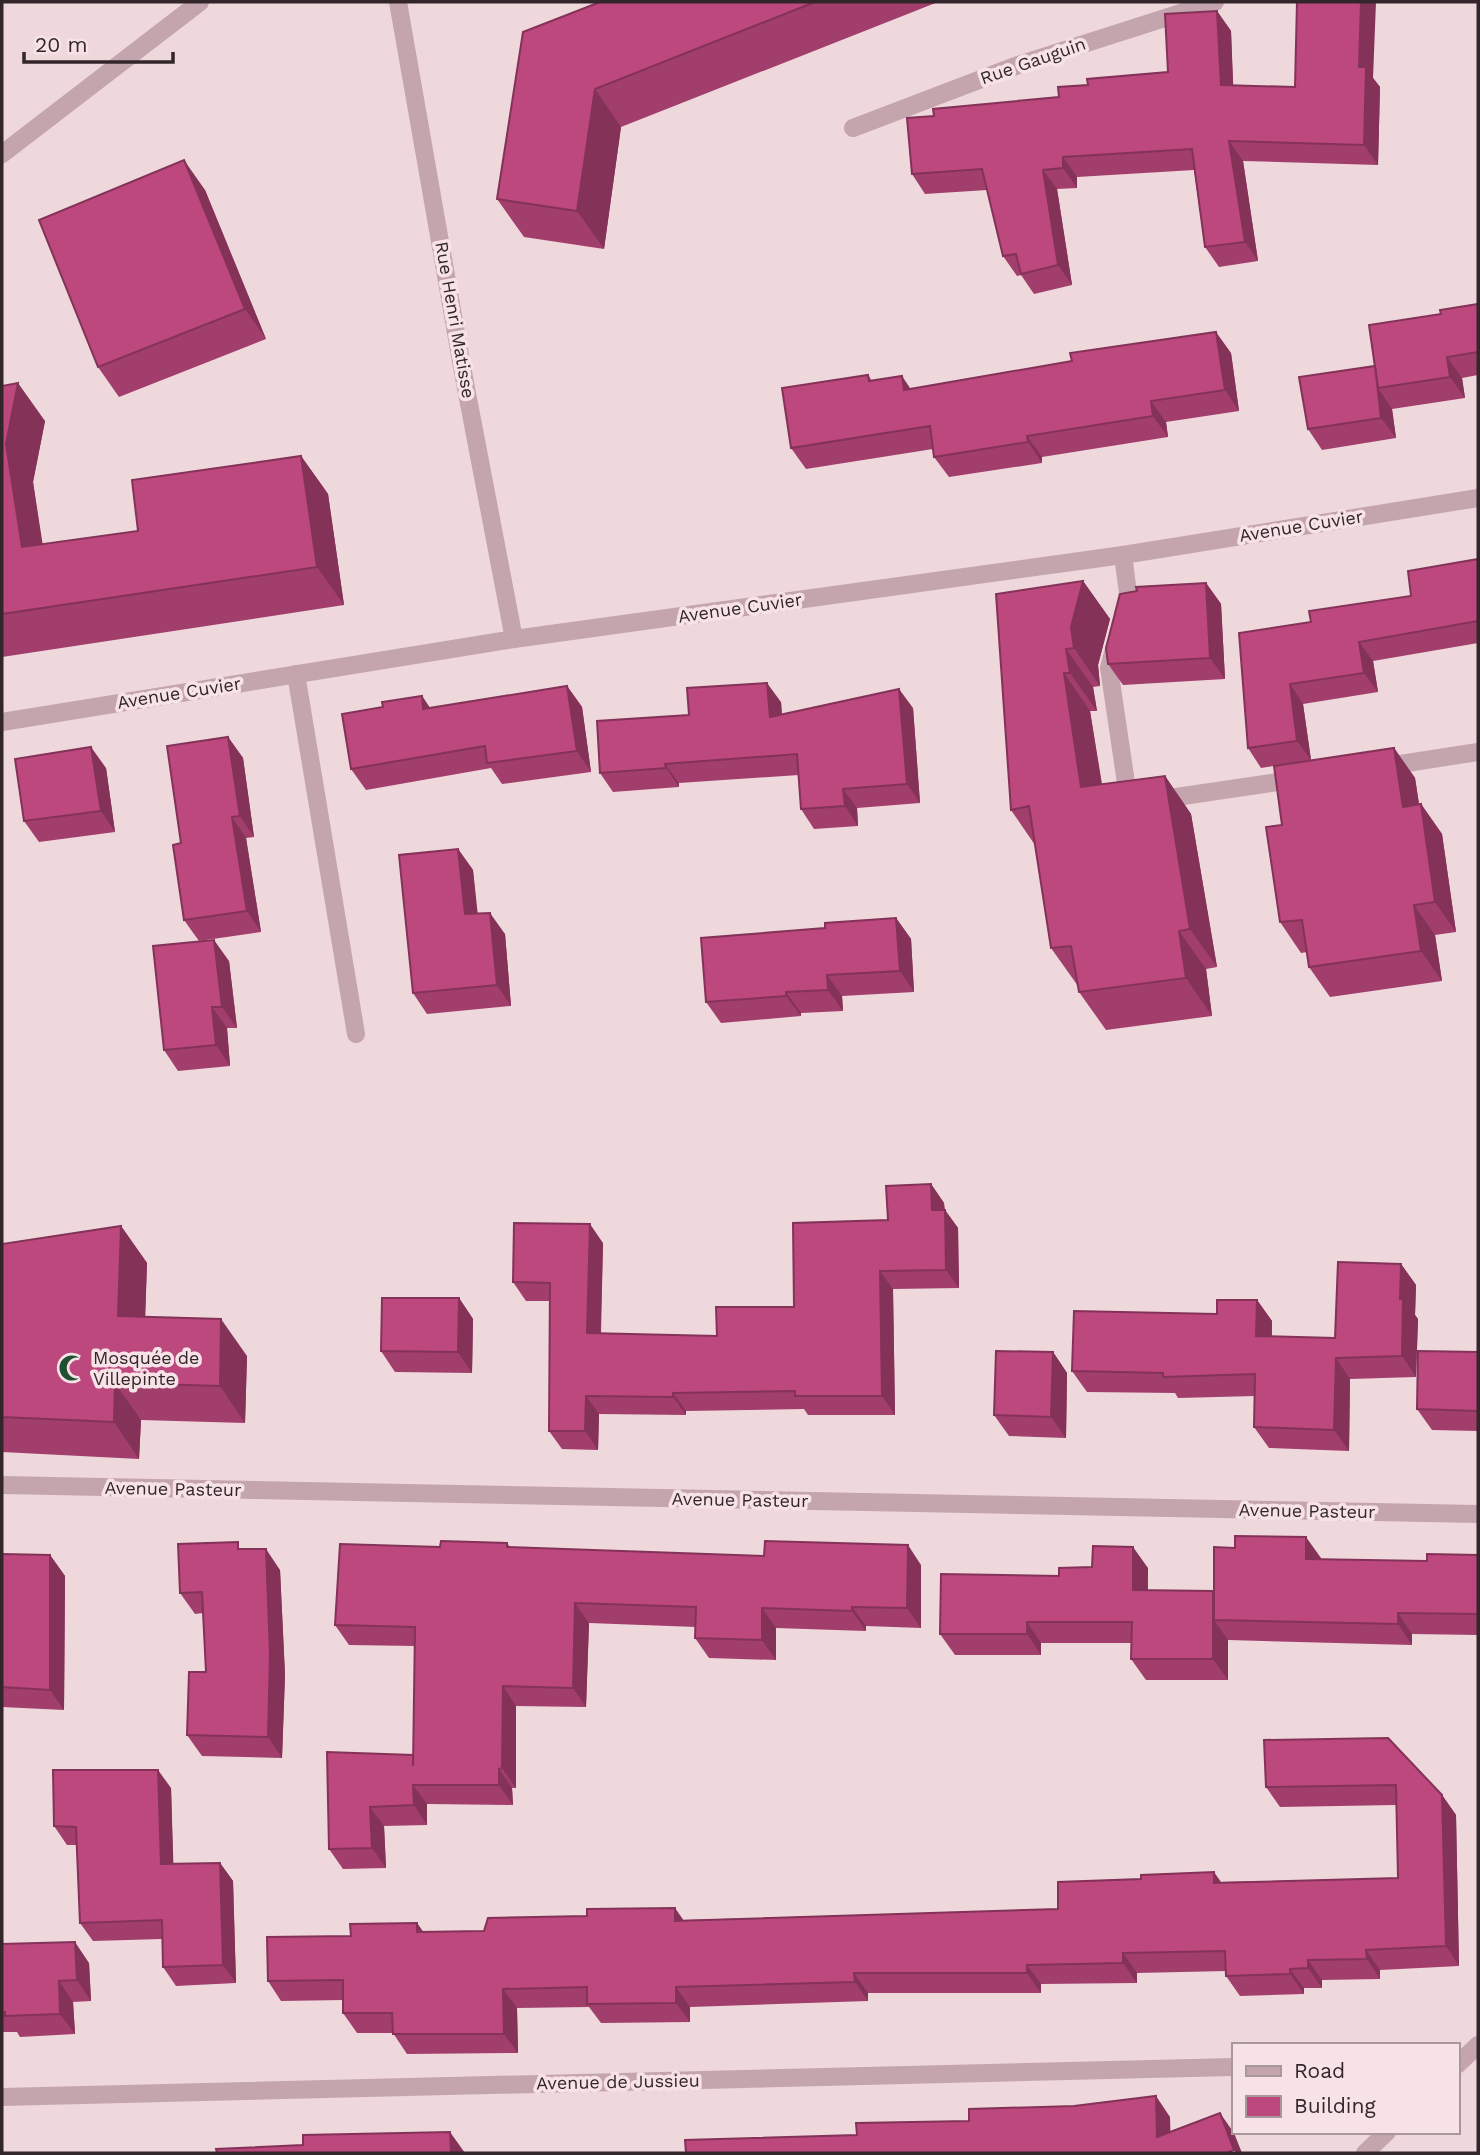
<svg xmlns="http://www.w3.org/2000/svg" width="1480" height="2155" font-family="'Work Sans',sans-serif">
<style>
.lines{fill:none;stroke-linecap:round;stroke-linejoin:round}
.minor{stroke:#c5a5ad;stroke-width:18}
.wall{fill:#a23e6c}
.shaded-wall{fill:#843258}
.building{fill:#bc487e;stroke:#843258;stroke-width:2}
.labels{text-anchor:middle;stroke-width:7;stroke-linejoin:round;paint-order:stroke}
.street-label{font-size:18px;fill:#32262a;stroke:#f7e3e7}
.poi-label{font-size:18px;fill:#32262a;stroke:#f7e3e7;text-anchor:start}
</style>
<rect width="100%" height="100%" fill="#eed8dc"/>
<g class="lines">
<g class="minor">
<polyline points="398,2 462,367 514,639"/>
<polyline points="853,128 1018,65 1215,2"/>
<polyline points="2,154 200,2"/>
<polyline points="1123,555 1128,593 1123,614"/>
<polyline points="1115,645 1109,668 1129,803"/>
<polyline points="296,674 356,1034"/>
<polyline points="2,722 514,639 1123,555 1478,498"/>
<polyline points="1381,767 1478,752"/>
<polyline points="1156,800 1298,779"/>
<polyline points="2,1485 1478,1514"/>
<polyline points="1457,2065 1478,2045"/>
<polyline points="2,2097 1233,2067"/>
<polyline points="1365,2153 1387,2132"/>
</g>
</g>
<g class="wall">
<polygon points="600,2 938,2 621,127 604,249 524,237 497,199"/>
<polygon points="1217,11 1231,31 1233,86 1295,87 1373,78 1380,87 1378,165 1243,161 1258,261 1219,267 1205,247 1194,170 1077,177 1077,188 1057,189 1072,285 1034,294 1021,275 1017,276 1003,256 987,190 925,194 912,174 934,116 1059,97 1088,85 1168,72"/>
<polygon points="205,190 266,339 119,397 98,367"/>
<polygon points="1478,304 1478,375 1462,378 1465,398 1392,409 1396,438 1322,450 1308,429 1375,366 1441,314"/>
<polygon points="1231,353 1239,411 1166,422 1168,437 1042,457 1042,463 949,477 934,457 933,449 806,469 791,448 868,375 872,381 910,389"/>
<polygon points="2,386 45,421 33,482 42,545 138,531 301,456 328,494 344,605 2,657"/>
<polygon points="1478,559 1478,643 1373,661 1378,692 1303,704 1311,760 1261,768 1248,748 1311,622 1411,596"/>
<polygon points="1083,581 1110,619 1098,665 1100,686 1093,687 1097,711 1090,711 1102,784 1165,776 1191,814 1217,967 1206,969 1212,1016 1106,1030 1079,992 1078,986 1051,948 1035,845 1011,810"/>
<polygon points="1206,583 1221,604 1225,679 1123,685 1108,664"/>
<polygon points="567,686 582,707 591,772 502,784 491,768 366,790 351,769 383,707 422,696 430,708"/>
<polygon points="781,702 782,714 913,708 920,803 857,808 858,826 814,829 801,809 799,775 679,783 679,787 613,792 600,773 689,715"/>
<polygon points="228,737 243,758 254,837 246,838 261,932 199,941 184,920 181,843"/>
<polygon points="1394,748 1415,778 1419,804 1421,804 1442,834 1456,932 1435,935 1442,981 1330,997 1309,967 1307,952 1301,953 1280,922 1282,825"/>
<polygon points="106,768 115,832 39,842 24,821"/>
<polygon points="458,849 473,870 477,914 505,934 511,1006 427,1014 413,993"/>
<polygon points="896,918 911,939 914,992 842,996 843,1011 801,1013 801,1016 721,1023 706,1002 825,928"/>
<polygon points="229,961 237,1028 227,1028 230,1066 178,1071 164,1050"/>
<polygon points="931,1184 944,1203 945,1210 958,1228 959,1288 893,1289 895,1415 808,1415 804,1409 686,1411 686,1415 599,1414 598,1450 562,1449 549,1431 550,1301 526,1301 513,1282 603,1243 601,1334 717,1336 794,1307 888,1220"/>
<polygon points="121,1226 147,1263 145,1317 247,1356 245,1423 141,1420 139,1459 2,1452 2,1244"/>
<polygon points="1401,1264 1416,1285 1415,1315 1418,1319 1416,1377 1350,1379 1349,1451 1269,1448 1254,1427 1255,1396 1178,1398 1175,1393 1087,1392 1072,1371 1217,1314 1257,1300 1272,1321 1272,1336 1335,1338"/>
<polygon points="459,1298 473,1319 472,1373 395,1372 381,1351"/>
<polygon points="1053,1352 1067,1373 1066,1438 1009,1436 994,1415"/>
<polygon points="1478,1352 1478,1431 1432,1430 1417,1409"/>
<polygon points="507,1543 510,1547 921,1565 921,1628 866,1626 866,1631 776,1628 776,1660 709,1658 695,1638 696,1627 589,1623 586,1707 516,1706 516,1788 512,1788 513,1805 427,1804 427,1825 384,1826 386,1868 343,1869 329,1849 413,1755 415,1646 349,1645 335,1625 440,1547"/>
<polygon points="243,1549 280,1570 285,1675 282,1758 202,1756 187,1735 206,1672 203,1613 195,1614 180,1593"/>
<polygon points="2,1554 50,1555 65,1576 64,1710 2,1707"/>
<polygon points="1478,1555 1478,1635 1412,1634 1412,1645 1228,1640 1228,1680 1146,1680 1131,1659 1131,1643 1041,1643 1041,1655 955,1655 940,1634 1059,1576 1148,1568 1148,1591 1213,1591 1321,1558 1321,1559 1427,1561"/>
<polygon points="1264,1740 1442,1795 1456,1815 1459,1966 1380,1970 1380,1979 1322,1980 1322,1988 1304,1988 1304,1994 1240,1996 1226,1976 1226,1971 1137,1973 1137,1983 1041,1984 1041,1993 868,1993 868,2001 690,2007 690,2022 601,2023 589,2007 517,2008 518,2053 407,2054 393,2033 357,2033 343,2013 343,2000 281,2001 268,1981 351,1936 417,1923 423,1932 484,1931 684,1920 1058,1909 1221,1882 1398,1878 1396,1805 1280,1807 1266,1787"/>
<polygon points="171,1788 173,1864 220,1863 233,1881 236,1983 176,1986 163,1967 162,1939 93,1941 80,1923 77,1845 67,1845 54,1826"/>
<polygon points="2,1944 89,1963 91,2001 73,2002 75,2034 20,2037 17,2032 2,2032"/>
</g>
<g class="shaded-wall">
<polygon points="1361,2 1376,2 1373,78 1380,87 1378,165 1364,145 1359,67"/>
<polygon points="1217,11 1231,31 1234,105 1221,85"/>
<polygon points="595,89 621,127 604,249 577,211"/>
<polygon points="1229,141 1243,161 1258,261 1245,242"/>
<polygon points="1063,157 1077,177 1077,188 1063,168"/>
<polygon points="184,160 205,190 266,339 245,309"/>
<polygon points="1043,170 1057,189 1072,285 1058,265"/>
<polygon points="1216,332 1231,353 1239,411 1225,390"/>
<polygon points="1447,357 1462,378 1465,398 1450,377"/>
<polygon points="902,376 916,397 904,390"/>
<polygon points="18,383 45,421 33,482 49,585 22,547 6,444"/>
<polygon points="1378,388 1392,409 1396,438 1381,418"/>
<polygon points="1151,401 1166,422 1168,437 1153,416"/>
<polygon points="1027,436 1042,457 1042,463 1028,442"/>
<polygon points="301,456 328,494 344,605 317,567"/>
<polygon points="1083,581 1110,619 1098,665 1100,686 1074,648 1071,627"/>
<polygon points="1206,583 1221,604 1225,679 1210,658"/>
<polygon points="1359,642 1373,661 1378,692 1364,673"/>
<polygon points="1066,649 1093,687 1097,711 1070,673"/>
<polygon points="1064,673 1090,711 1108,825 1081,787"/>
<polygon points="767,683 781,702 783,736 770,717"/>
<polygon points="1290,684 1303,704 1311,760 1297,741"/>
<polygon points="567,686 582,707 591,772 577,751"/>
<polygon points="899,689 913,708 920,803 907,784"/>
<polygon points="422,696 436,717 423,709"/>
<polygon points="228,737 243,758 254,837 240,816"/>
<polygon points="91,747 106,768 115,832 101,811"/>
<polygon points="1394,748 1415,778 1424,837 1403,807"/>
<polygon points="665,764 679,783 679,787 666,768"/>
<polygon points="1165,776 1191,814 1217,967 1190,929"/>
<polygon points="843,789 857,808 858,826 845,806"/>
<polygon points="1421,804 1442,834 1456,932 1435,902"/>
<polygon points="232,817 246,838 261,932 247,911"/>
<polygon points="458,849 473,870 480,935 465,914"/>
<polygon points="1414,905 1435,935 1442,981 1421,951"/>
<polygon points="490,913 505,934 511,1006 497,985"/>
<polygon points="896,918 911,939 914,992 900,971"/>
<polygon points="1179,931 1206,969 1212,1016 1186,978"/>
<polygon points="214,940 229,961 237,1028 222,1007"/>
<polygon points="827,975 842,996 843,1011 828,990"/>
<polygon points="786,992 801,1013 801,1016 786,996"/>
<polygon points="212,1007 227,1028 230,1066 216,1045"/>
<polygon points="931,1184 944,1203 945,1224 945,1210 958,1228 959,1288 946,1270 932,1210"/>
<polygon points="590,1224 603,1243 600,1352 587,1333"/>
<polygon points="121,1226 147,1263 144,1353 118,1316"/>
<polygon points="1401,1264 1416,1285 1415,1315 1418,1319 1416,1377 1402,1356 1400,1299"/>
<polygon points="880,1271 893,1289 895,1415 882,1396"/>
<polygon points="459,1298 473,1319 472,1373 458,1352"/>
<polygon points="1257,1300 1272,1321 1271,1357 1256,1336"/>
<polygon points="221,1319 247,1356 245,1423 220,1386"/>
<polygon points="1053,1352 1067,1373 1066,1438 1051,1417"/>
<polygon points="1336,1358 1350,1379 1349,1451 1334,1430"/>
<polygon points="115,1383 141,1420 139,1459 114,1422"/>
<polygon points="673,1393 686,1411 686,1415 673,1397"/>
<polygon points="586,1396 599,1414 598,1450 585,1431"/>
<polygon points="1306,1537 1321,1558 1321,1579 1306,1559"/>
<polygon points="908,1545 921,1565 921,1628 907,1608"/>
<polygon points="1133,1547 1148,1568 1147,1611 1133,1590"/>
<polygon points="266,1549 280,1570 285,1675 282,1758 268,1737"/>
<polygon points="50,1555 65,1576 64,1710 50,1690"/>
<polygon points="1213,1591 1214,1620 1228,1640 1228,1680 1213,1659"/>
<polygon points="575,1603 589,1623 586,1707 573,1688"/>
<polygon points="852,1607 866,1626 866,1631 852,1611"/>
<polygon points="762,1608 776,1628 776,1660 762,1640"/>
<polygon points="1398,1613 1412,1634 1412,1645 1398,1624"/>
<polygon points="1027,1622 1041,1643 1041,1655 1027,1634"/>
<polygon points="503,1686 516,1706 516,1788 502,1768"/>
<polygon points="499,1769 512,1788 513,1805 499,1785"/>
<polygon points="158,1770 171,1788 174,1883 161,1864"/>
<polygon points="413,1785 427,1804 427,1825 414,1805"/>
<polygon points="1442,1795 1456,1815 1459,1966 1446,1946"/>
<polygon points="370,1807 384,1826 386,1868 372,1848"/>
<polygon points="220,1863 233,1881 236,1983 223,1965"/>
<polygon points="1214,1872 1228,1892 1214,1883"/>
<polygon points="675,1908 689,1928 675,1921"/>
<polygon points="417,1923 431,1943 417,1932"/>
<polygon points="75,1942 89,1963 91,2001 77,1980"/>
<polygon points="1366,1950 1380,1970 1380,1979 1367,1959"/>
<polygon points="1123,1953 1137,1973 1137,1983 1123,1963"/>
<polygon points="1308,1960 1322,1980 1322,1988 1308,1968"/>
<polygon points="1027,1965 1041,1984 1041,1993 1027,1973"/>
<polygon points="1290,1969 1304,1988 1304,1994 1290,1974"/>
<polygon points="854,1973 868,1993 868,2001 855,1982"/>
<polygon points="59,1981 73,2002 75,2034 60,2014"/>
<polygon points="676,1987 690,2007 690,2022 676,2003"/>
<polygon points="503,1989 517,2008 518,2053 504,2034"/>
<polygon points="1156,2096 1170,2117 1171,2153 1157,2137"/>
<polygon points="1220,2113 1234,2133 1242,2153 1236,2153 1234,2150"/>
<polygon points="450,2132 465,2153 451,2153"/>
</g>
<g class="building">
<polygon points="600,2 815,2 595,89 577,211 497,199 523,32"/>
<polygon points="1297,2 1361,2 1359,67 1366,67 1364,145 1229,141 1245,242 1205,247 1192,149 1063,157 1063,168 1043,170 1058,265 1021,274 1016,254 1003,256 982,169 912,174 907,118 934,116 933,109 1059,97 1058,87 1088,85 1087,79 1168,72 1165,14 1217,11 1221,85 1295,87"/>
<polygon points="184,160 245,309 98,367 39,220"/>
<polygon points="1478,304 1478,352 1447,357 1450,377 1378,388 1369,325 1441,314 1440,310"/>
<polygon points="1216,332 1225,390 1151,401 1153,416 1027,436 1028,442 934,457 930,426 791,448 782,388 868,375 869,381 902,376 904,390 1072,361 1070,353"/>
<polygon points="1375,366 1381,418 1308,429 1299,377"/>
<polygon points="18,383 6,444 22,547 138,531 132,480 301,456 317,567 2,614 2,386"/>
<polygon points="1478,559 1478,621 1359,642 1364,673 1290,684 1297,741 1248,748 1239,633 1311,622 1309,611 1411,596 1408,571"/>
<polygon points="1083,581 1071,627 1074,648 1066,649 1070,673 1064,673 1081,787 1165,776 1190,929 1179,931 1186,978 1079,992 1071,946 1051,948 1029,806 1011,810 996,594"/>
<polygon points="1206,583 1210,658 1108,664 1106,648 1120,594 1137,591 1136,587"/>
<polygon points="767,683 770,717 899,689 907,784 843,789 845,806 801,809 797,754 665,764 666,768 600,773 597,721 689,715 687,688"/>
<polygon points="567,686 577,751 487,763 485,746 351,769 342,714 383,707 382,702 422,696 423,709"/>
<polygon points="228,737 240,816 232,817 247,911 184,920 173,845 181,843 167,746"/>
<polygon points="91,747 101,811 24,821 15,759"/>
<polygon points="1394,748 1403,807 1421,804 1435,902 1414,905 1421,951 1309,967 1302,920 1280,922 1266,827 1282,825 1274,766"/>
<polygon points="458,849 465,914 490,913 497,985 413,993 399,855"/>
<polygon points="896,918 900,971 827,975 828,990 786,992 786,996 706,1002 701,938 825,928 825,923"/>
<polygon points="214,940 222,1007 212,1007 216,1045 164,1050 153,946"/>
<polygon points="931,1184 932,1210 945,1210 946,1270 880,1271 882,1396 795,1396 795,1391 673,1393 673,1397 586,1396 585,1431 549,1431 550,1283 513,1282 514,1223 590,1224 587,1333 717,1336 716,1307 794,1307 793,1223 888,1220 886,1186"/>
<polygon points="121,1226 118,1316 221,1319 220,1386 115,1383 114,1422 2,1417 2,1244"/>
<polygon points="1338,1262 1401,1264 1400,1299 1403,1298 1402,1356 1336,1358 1334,1430 1254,1427 1255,1374 1163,1377 1163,1373 1072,1371 1074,1311 1217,1314 1217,1300 1257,1300 1256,1336 1335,1338"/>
<polygon points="382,1298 459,1298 458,1352 381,1351"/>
<polygon points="996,1351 1053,1352 1051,1417 994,1415"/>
<polygon points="1418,1351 1478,1352 1478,1411 1417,1409"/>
<polygon points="1235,1536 1306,1537 1306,1559 1427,1561 1427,1554 1478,1555 1478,1614 1398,1613 1398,1624 1214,1620 1214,1547 1235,1548"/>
<polygon points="441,1541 507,1543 507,1547 764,1556 765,1541 908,1545 907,1608 852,1607 852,1611 762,1608 762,1640 695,1638 696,1607 575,1603 573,1688 503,1686 502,1768 499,1769 499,1785 413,1785 414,1805 370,1807 372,1848 329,1849 327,1752 413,1755 413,1766 415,1627 335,1625 340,1544 440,1547"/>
<polygon points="238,1542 238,1549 266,1549 270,1654 268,1737 187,1735 189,1672 206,1672 202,1592 180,1593 178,1544"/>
<polygon points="1093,1546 1133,1547 1133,1590 1213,1591 1213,1659 1131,1659 1132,1622 1027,1622 1027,1634 940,1634 941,1574 1059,1576 1059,1568 1092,1567"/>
<polygon points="2,1554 50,1555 50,1690 2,1687"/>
<polygon points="1388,1738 1442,1795 1446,1946 1366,1950 1367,1959 1308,1960 1308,1968 1290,1969 1290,1974 1226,1976 1225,1951 1123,1953 1123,1963 1027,1965 1027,1973 854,1973 855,1982 676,1987 676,2003 587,2004 587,1987 503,1989 504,2034 393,2034 392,2013 343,2013 343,1980 268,1981 267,1937 351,1936 350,1924 417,1923 417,1932 484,1931 488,1918 587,1916 587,1909 675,1908 675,1921 1058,1909 1058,1882 1141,1879 1141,1875 1214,1872 1214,1883 1398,1878 1396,1785 1266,1787 1264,1740"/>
<polygon points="53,1770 158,1770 161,1864 220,1863 223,1965 163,1967 162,1920 80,1923 76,1827 54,1826"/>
<polygon points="75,1942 77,1980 59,1981 60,2014 5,2016 5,2012 2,2012 2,1944"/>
<polygon points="1156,2096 1157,2137 1220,2113 1234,2150 1227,2153 686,2153 685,2140 857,2135 856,2123 969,2121 969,2109 1074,2106"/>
<polygon points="450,2132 451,2153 217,2153 216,2149 303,2145 303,2135"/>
</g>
<defs>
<g id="mosque-bare" transform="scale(2.1)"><path d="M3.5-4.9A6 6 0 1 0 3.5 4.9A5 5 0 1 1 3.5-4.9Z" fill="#1f5030" stroke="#f7e3e7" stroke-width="2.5" paint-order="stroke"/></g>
</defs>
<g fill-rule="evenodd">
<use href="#mosque-bare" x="72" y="1368"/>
</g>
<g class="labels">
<g class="street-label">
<text transform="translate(1033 61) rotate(-19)" y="6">Rue Gauguin</text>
<text transform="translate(455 320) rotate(80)" y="6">Rue Henri Matisse</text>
<text transform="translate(1301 526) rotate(-9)" y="6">Avenue Cuvier</text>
<text transform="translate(740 608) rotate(-8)" y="6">Avenue Cuvier</text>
<text transform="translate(179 693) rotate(-9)" y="6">Avenue Cuvier</text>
<text transform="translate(173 1489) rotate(1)" y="6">Avenue Pasteur</text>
<text transform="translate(740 1500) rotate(1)" y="6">Avenue Pasteur</text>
<text transform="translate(1307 1511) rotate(1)" y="6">Avenue Pasteur</text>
<text transform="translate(618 2082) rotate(-1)" y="6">Avenue de Jussieu</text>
</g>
<g class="poi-label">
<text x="93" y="1364">Mosquée de<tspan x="93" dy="21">Villepinte</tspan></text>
</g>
</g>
<rect width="1480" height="2155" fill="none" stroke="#32262a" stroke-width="7"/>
<rect x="1232" y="2043" width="228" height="91" fill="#f7e3e7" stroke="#a8979b" stroke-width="2"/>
<rect x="1246" y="2066" width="35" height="10" fill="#c5a5ad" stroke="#a8979b" stroke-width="2"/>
<text x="1294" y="2078" font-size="21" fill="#32262a">Road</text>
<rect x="1246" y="2096" width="35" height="21" fill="#bc487e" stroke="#a8979b" stroke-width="2"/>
<text x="1294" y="2113" font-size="21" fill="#32262a">Building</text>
<path d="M24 52v10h149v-10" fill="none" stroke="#32262a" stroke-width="3.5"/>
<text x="35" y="52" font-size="21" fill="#32262a" stroke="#f7e3e7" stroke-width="5" paint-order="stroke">20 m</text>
</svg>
